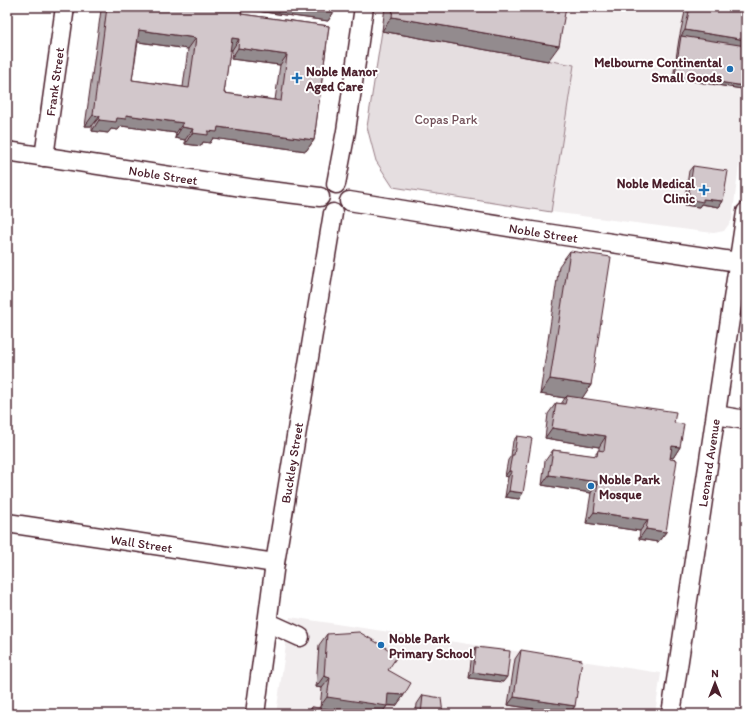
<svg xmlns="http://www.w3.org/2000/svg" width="753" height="721" font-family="Itim,sans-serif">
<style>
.built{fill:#f2eeef}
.green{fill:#e5dee0;stroke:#987e86}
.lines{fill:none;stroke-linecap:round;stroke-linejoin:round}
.minor-casing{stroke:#4a1f2b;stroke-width:21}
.minor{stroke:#fff;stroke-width:18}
.wall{fill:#b5abaf;stroke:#4a1f2b;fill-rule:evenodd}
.shaded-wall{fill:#938b8e;stroke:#4a1f2b}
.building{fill:#d2c7cb;stroke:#4a1f2b;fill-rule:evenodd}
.poi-dot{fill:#1f6fb2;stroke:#fff;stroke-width:1.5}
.labels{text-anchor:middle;stroke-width:4;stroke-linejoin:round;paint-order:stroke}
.poi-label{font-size:13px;font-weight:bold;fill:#4a1f2b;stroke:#fff;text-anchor:start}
.street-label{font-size:13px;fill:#4a1f2b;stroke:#fff}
.park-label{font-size:13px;fill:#714f58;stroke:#fff}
</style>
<rect width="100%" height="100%" fill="#fff"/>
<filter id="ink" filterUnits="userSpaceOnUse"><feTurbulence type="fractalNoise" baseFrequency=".025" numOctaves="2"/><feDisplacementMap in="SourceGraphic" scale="8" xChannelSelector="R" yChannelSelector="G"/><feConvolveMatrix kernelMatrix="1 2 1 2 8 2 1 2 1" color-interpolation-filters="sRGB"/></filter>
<g filter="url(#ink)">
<g class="built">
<polygon points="385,7 746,7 746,110 732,220 724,231 714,233 705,232 551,212 393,187 376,161 367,127"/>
<polygon points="290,617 661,673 655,714 276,714"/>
</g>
<polygon class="green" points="382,31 574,65 551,212 393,187 376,161 367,127"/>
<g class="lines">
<g class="minor-casing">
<g id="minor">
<path id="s1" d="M 7,151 L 262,190 L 320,197"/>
<path id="s2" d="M 44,157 L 65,7"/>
<polyline points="336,184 346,131 364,7"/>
<path id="s3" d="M 349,201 L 532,231 L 738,262"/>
<polyline points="716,415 746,420"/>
<path id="s4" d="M 7,523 L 275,563"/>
<polyline points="267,622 300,637"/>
<path id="s5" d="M 255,714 L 275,563 L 333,213"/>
<path id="s6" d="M 671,714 L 746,212"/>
</g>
</g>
<use href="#minor" class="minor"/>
</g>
<g class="wall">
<path d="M 103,7 L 337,7 L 328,21 L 242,9 L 241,14 L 329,26 L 314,140 L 306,151 L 213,138 L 210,143 L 203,142 L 201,146 L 185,144 L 185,140 L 175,138 L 176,133 L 121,126 L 118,130 L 111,129 L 108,133 L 92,131 L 92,126 L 85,126 L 101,10 ZM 138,42 L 188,49 L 183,87 L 132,80 ZM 230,50 L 232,50 L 231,59 L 280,65 L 275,100 L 224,93 Z"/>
<polygon points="385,7 566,7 548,61 382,31"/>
<polygon points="686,7 746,7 742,89 673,78 679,39"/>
<polygon points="693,166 723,201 719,207 701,204 699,207 684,205 689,171"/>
<polygon points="570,251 591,385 582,398 674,423 680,447 673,458 670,457 666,532 658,542 639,539 640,531 586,523 591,493 542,485 545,461 553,450 594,456 599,450 599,447 545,438 548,414 556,403 561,404 565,398 540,394 559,266"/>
<polygon points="517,436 519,499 505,497 508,477 505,476 508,460 511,456 513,441"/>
<polygon points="327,634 388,670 404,695 396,706 387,706 381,714 363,714 323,709 355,714 307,714 312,707 320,708 322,688 316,687 319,645"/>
<polygon points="476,647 503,682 469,678 472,653"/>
<polygon points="521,650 575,706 569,714 508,705 515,659"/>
<polygon points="423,695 443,714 416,714 417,704"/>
</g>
<g class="shaded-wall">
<polygon points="236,7 337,7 328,21 236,8"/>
<polygon points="392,17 559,46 548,61 382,31"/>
<polygon points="139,30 196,38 188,49 132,41"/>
<polygon points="685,30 746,40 746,49 681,36"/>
<polygon points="232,38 239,39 232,50 224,49"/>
<polygon points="238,48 287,55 280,65 231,59"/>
<polygon points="675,75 744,86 742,89 673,78"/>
<polygon points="93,115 100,116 92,126 85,126"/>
<polygon points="126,115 183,123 176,133 121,126 118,130 111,129 108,133 92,131 99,120 117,118"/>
<polygon points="182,127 193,129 185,140 175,138"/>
<polygon points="218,127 314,140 306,151 213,138 210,143 203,142 201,146 185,144 192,133 208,131"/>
<polygon points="688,199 703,199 723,201 719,207 701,204 699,207 684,205"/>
<polygon points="550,379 591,385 581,400 567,396 565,398 540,394"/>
<polygon points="552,428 606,436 599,447 545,438"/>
<polygon points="672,446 680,447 673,458 664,456"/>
<polygon points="509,471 512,471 508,477 505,476"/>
<polygon points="549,475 598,482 591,493 542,485"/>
<polygon points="509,491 523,493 519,499 505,497"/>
<polygon points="594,512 648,520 640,531 586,523"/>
<polygon points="646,529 666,532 658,542 639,539"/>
<polygon points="473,672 507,677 503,682 469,678"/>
<polygon points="324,676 330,678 322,688 316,687"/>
<polygon points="388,694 404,695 396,706 387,705 387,706 381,714 363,714 319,708 327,697"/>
<polygon points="514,697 575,706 569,714 567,714 508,705"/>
</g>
<g class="building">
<path d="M 107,7 L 242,7 L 241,14 L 329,26 L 314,140 L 218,127 L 217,132 L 208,131 L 208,135 L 192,133 L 193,129 L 182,127 L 183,123 L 126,115 L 126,119 L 117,118 L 116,122 L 99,120 L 100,116 L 93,115 ZM 139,30 L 196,38 L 189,88 L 132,80 ZM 232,38 L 239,39 L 238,48 L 287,55 L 281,101 L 224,93 Z"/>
<polygon points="313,7 336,7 335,10"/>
<polygon points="393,7 566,7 559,46 392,17"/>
<polygon points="690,7 746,7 746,40 685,30"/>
<polygon points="681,36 746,46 746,70 744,86 675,75"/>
<polygon points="693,166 728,171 723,201 703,199 703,202 688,199"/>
<polygon points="570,251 611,257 591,385 550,379"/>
<polygon points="567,396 676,412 674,423 684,424 680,447 672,446 670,459 677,460 666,532 646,529 648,520 594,512 598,482 549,475 553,450 597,456 598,450 604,451 606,436 552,428 556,403 565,404"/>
<polygon points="517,436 532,438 523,493 509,491 512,471 509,471 512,455 514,455"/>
<polygon points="359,632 398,655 388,670 411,683 404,695 388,694 387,706 327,697 330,678 324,676 327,634"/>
<polygon points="476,647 510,651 507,677 473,672"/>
<polygon points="521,650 582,660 575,706 514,697"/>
<polygon points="423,695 441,698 443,714 421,714"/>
<polygon points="312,707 355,714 311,714"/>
<polygon points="464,712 465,714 454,714"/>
</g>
</g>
<g class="poi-dot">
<circle cx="730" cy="69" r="4"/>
<path d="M295 72h4v4h4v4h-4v4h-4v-4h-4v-4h4z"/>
<path d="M702 184h4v4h4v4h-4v4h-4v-4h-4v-4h4z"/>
<circle cx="591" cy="486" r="4"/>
<circle cx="381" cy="645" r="4"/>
</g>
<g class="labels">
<g class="poi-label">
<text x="722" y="67" text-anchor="end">Melbourne Continental<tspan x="722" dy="15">Small Goods</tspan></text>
<text x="306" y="76">Noble Manor<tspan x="306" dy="15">Aged Care</tspan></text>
<text x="695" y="188" text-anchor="end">Noble Medical<tspan x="695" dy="15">Clinic</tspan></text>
<text x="599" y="484">Noble Park<tspan x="599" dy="15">Mosque</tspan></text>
<text x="389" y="643">Noble Park<tspan x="389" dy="15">Primary School</tspan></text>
</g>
<g class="street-label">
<text dy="5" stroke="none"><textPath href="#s2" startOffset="76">Frank Street</textPath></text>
<text dy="5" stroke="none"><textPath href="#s1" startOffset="158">Noble Street</textPath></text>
<text dy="5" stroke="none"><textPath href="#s3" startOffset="197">Noble Street</textPath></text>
<text dy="5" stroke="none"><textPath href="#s5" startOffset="254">Buckley Street</textPath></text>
<text dy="5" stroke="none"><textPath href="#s6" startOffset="254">Leonard Avenue</textPath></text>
<text dy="5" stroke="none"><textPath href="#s4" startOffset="136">Wall Street</textPath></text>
</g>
<g class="park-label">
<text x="446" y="124">Copas Park</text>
</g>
</g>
<rect width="753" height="721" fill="none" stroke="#fff" stroke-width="24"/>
<rect x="12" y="12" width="729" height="697" fill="none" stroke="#4a1f2b" stroke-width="1.5" filter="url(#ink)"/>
<g transform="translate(715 683)" stroke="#ffffff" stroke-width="3" paint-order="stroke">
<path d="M0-3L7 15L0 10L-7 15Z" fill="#4a1f2b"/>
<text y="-6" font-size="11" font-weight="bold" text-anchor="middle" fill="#4a1f2b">N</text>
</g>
</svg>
